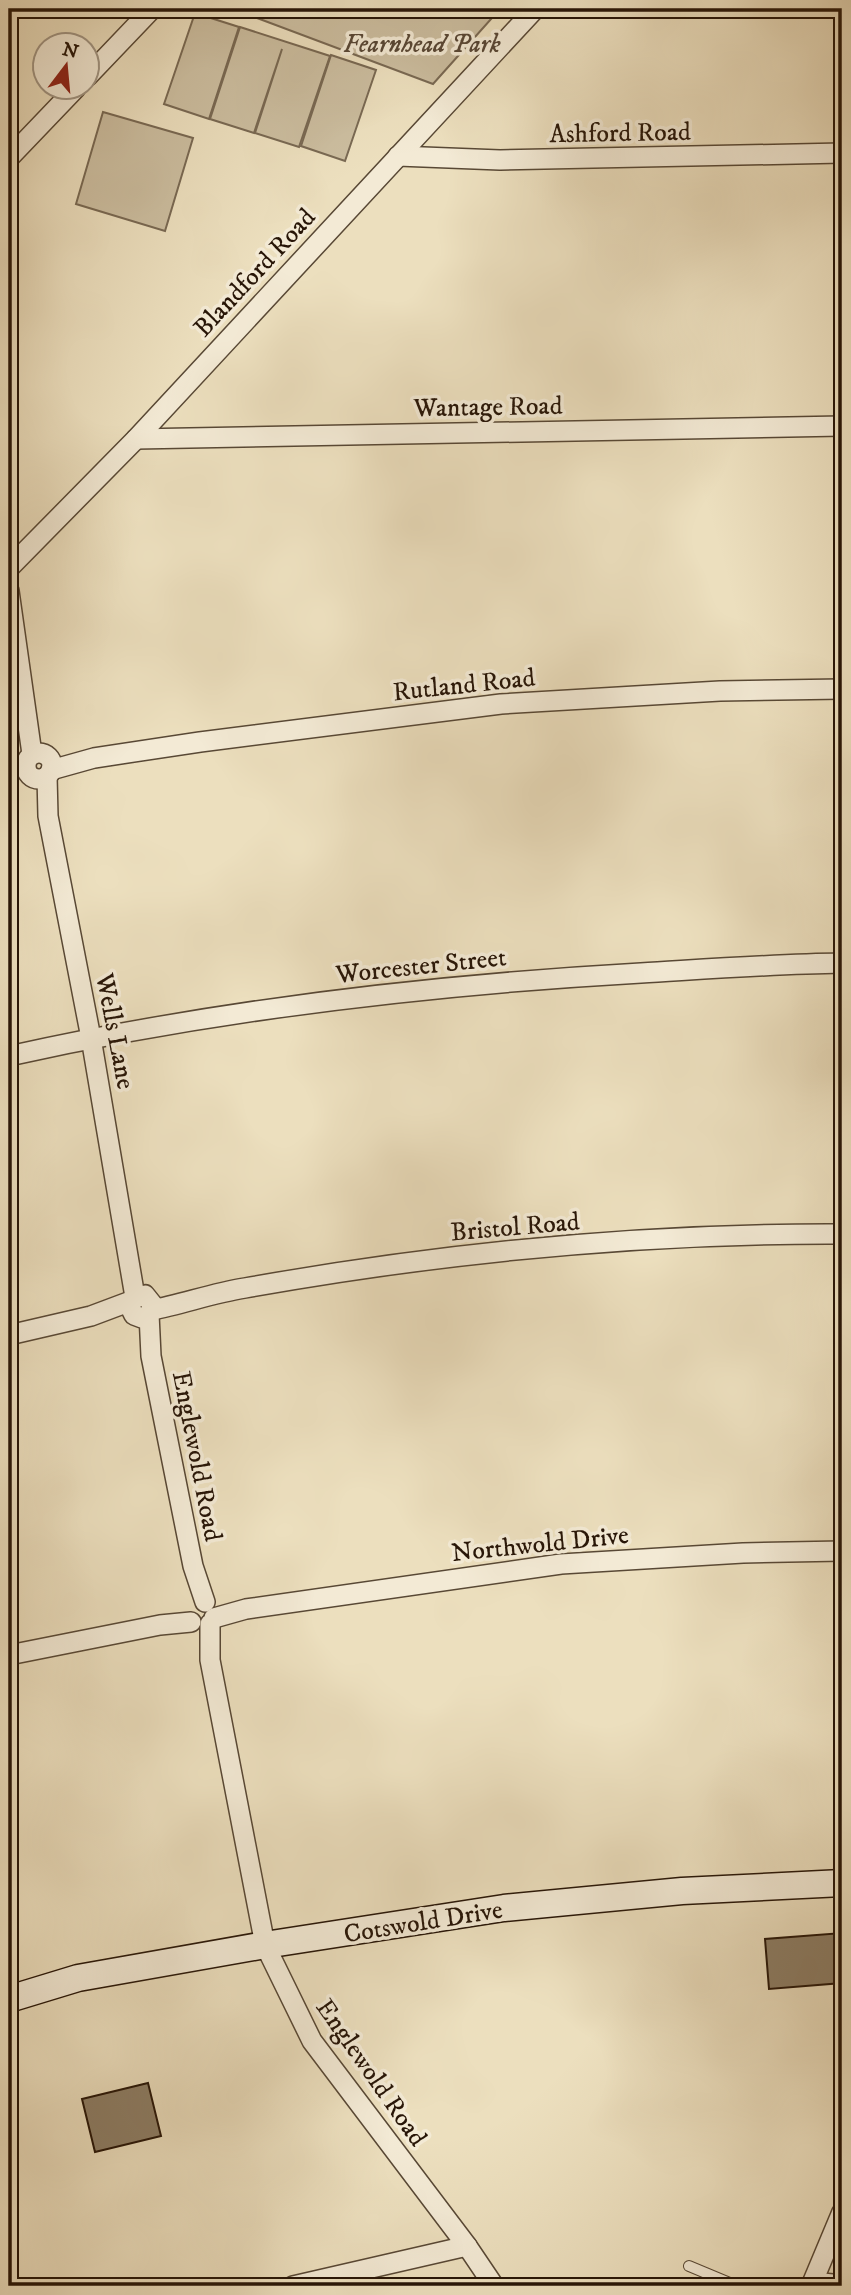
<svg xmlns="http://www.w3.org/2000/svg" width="851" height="2295" font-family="'IM FELL DW Pica',serif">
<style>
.green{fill:#cbbd9f;stroke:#796953;stroke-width:2}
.building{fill:#8d7e66;stroke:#271507;stroke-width:2}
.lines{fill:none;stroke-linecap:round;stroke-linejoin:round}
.service-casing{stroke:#584835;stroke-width:12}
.minor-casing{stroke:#584835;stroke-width:22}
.secondary-casing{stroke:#271507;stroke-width:29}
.service{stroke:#f3ead5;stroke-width:10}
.minor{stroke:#f3ead5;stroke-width:19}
.secondary{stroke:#f3ead5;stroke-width:26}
.labels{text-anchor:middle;stroke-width:7;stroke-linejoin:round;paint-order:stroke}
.park-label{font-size:26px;font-style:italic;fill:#584735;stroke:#f3ead5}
.street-label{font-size:26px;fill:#271507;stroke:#f3ead5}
</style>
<rect width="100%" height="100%" fill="#ecdfbe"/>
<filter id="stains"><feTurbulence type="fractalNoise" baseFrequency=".00286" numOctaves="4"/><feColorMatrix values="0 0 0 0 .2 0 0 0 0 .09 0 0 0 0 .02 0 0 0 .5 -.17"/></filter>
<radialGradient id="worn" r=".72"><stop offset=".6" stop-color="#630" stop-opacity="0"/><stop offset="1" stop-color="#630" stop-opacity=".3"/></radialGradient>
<g class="green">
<polygon points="233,9 500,9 433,84"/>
<polygon points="195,13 239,27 209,119 164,104"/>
<polygon points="240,27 330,56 299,147 255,133 282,49 254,133 210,119"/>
<polygon points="331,55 376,70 345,161 301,146"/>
<polygon points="103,112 193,138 165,231 76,204"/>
</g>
<g class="building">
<polygon points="842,1933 842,1983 769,1989 765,1939"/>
<polygon points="148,2083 161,2136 95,2152 82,2099"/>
</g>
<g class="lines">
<g class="service-casing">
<polyline id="service" points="689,2266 737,2286"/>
</g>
<g class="minor-casing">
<g id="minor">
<polyline points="88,76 152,9"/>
<polyline points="398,156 500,160 842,153"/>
<polyline points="9,158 76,88"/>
<polyline points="136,439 842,426"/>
<polyline points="9,568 136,439 535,9"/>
<polyline points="9,591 32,754"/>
<circle cx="39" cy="766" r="13"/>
<polyline points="51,770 94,758 200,742 501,704 720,691 842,689"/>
<polyline points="47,776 48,816 91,1038 135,1297"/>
<path d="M 9,1056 C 216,1010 429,985 641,973 C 708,969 775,964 842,963"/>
<path d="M 152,1310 C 183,1304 213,1293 245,1288 C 441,1253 643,1233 842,1234"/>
<polyline points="149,1314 142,1318 134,1315 130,1307 133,1299 145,1295 153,1305 149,1314 151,1356 193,1566 205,1602"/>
<polyline points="9,1335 91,1316 131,1301"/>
<polyline points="214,1618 246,1609 561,1564 743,1553 842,1551"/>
<polyline points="210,1624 210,1660 265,1945 312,2041 467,2246 494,2286"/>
<polyline points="9,1655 160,1625 191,1622"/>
<polyline points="813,2282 842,2285"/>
<polyline points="293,2286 467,2246"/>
<polyline points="811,2286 842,2212"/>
</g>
</g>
<g class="secondary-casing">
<polyline id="secondary" points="9,1999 78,1978 265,1945 504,1908 682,1891 842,1883"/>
</g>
<use href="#service" class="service"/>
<use href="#minor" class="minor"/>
<use href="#secondary" class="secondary"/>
</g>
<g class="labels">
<g class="park-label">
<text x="422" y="52">Fearnhead Park</text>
</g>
<g class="street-label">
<text transform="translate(620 132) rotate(-1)" y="9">Ashford Road</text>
<text transform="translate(254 272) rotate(-47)" y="9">Blandford Road</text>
<text transform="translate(488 406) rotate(-1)" y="9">Wantage Road</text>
<text transform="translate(464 684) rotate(-6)" y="9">Rutland Road</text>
<text transform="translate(421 965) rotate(-6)" y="9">Worcester Street</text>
<text transform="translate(116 1031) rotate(79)" y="9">Wells Lane</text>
<text transform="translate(515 1226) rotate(-5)" y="9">Bristol Road</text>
<text transform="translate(198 1456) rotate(79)" y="9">Englewold Road</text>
<text transform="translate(540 1543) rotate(-6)" y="9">Northwold Drive</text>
<text transform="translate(423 1921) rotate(-9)" y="9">Cotswold Drive</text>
<text transform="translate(372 2072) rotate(55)" y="9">Englewold Road</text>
</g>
</g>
<rect width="851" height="2295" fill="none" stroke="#ecdfbe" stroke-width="35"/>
<rect x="10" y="10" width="830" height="2274" fill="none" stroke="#271507" stroke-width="3.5"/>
<rect x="18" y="18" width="816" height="2260" fill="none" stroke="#271507" stroke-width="2"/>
<g transform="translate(66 66) rotate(16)"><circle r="33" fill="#f3ead5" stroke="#a19583" stroke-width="2"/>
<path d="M0-5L12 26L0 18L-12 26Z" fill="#8f2418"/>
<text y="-10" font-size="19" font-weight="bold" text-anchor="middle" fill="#271507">N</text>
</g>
<rect width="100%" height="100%" filter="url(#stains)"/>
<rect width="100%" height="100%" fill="url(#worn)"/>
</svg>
